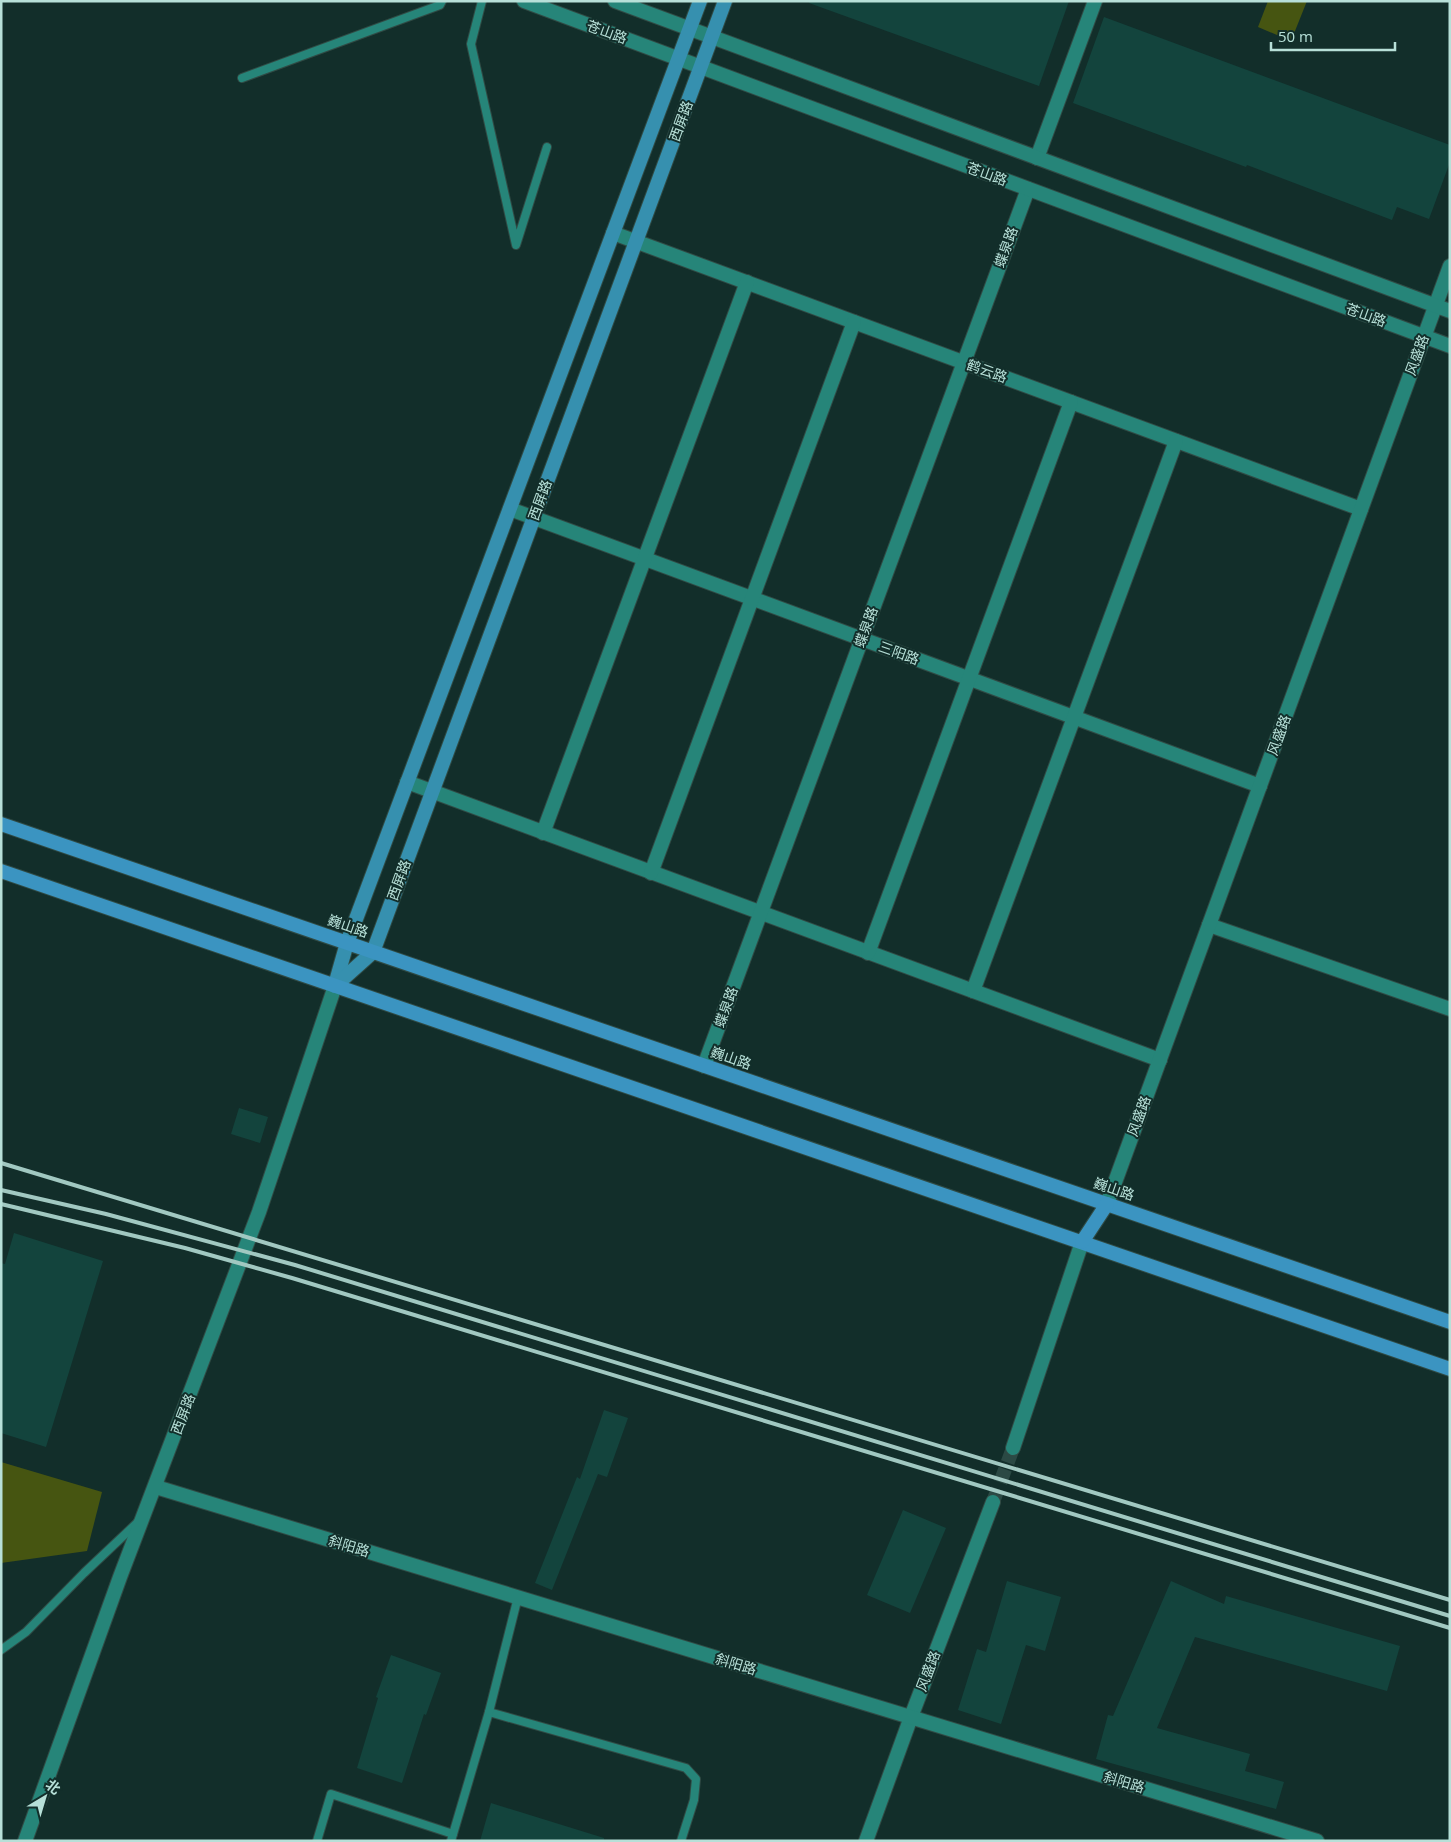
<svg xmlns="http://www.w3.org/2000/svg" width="1451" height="1842" font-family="'Open Sans','Noto Sans SC',sans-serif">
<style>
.green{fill:#465511}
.building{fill:#13443d}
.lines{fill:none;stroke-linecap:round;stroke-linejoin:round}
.minor-tunnel{stroke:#2b4944;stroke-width:14;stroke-dasharray:14 7;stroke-linecap:butt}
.service-casing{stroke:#304b45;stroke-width:10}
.minor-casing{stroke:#304b45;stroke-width:16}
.tertiary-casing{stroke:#304b45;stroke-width:16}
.secondary-casing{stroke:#304b45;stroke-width:16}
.primary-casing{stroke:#304b45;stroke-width:16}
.trunk-casing{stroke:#304b45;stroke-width:16}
.service{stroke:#268579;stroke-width:8}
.minor{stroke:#268579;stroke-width:14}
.tertiary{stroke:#268579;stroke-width:14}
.secondary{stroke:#268579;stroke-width:14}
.primary{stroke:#3690af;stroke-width:14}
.trunk{stroke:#3b94c1;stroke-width:14}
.rail{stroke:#a1c8c1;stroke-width:4}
.labels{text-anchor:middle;stroke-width:4;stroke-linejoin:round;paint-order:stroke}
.street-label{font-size:14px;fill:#b7e0d8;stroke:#122e2a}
</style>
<rect width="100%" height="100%" fill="#122e2a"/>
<g class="green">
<polygon points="1268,1 1307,1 1291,41 1258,27"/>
<polygon points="1,1462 102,1492 87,1551 1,1563"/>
</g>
<g class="building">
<polygon points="810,1 1069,1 1039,86 809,3"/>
<polygon points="1104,17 1450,145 1450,162 1429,219 1397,207 1392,220 1247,165 1246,167 1073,103"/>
<polygon points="239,1108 268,1117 260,1143 231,1134"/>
<polygon points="14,1233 103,1261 46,1447 1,1433 1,1263 5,1264"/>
<polygon points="604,1410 628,1418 607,1477 598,1474 552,1590 535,1583 577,1477 580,1479"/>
<polygon points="903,1510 946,1528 910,1613 867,1595"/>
<polygon points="1007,1581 1061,1597 1045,1651 1026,1645 1001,1724 958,1710 977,1649 986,1652"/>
<polygon points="1171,1581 1224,1604 1226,1596 1400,1646 1387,1691 1195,1637 1157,1728 1250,1754 1245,1771 1284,1782 1276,1809 1096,1759 1108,1715 1113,1716"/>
<polygon points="391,1655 441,1673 426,1715 424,1714 402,1783 357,1768 378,1698 376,1697"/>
<polygon points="491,1803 604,1838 604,1841 480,1841"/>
</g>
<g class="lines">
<polyline class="minor-tunnel" points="993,1502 1013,1448"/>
<g class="service-casing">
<g id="service">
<polyline points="482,1 471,44 516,245 547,147"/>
<polyline points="242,78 440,5 442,1"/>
<polyline points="1,1650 26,1632 84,1573 138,1522"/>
<polyline points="489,1712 686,1768 696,1779 694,1800 681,1841"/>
<polyline points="317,1841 331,1794 453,1834"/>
<polyline points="451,1841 489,1712 518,1597"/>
</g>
</g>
<g class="minor-casing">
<g id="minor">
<polyline points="613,233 1361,509"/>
<polyline points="510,509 1260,786"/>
<polyline points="407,782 1160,1060"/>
<polyline points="543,833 747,282"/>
<polyline points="651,873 854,322"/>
<polyline points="1209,925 1450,1009"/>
<polyline points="868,953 1071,402"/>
<polyline points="973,991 1176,441"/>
<polyline points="1013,1448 1082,1242"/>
<polyline points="866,1841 911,1717 993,1502"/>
</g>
</g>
<g class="tertiary-casing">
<g id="tertiary">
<polyline points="1037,158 1095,1"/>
<polyline points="704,1066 1028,189"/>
<polyline points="1107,1204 1450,266"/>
<polyline points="156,1487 1317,1841"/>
</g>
</g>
<g class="secondary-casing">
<g id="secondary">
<polyline points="524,1 1450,346"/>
<polyline points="615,1 1450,311"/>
<polyline points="25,1841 120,1577 259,1212 335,986"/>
</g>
</g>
<g class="primary-casing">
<g id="primary">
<polyline points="335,985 347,943 700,1"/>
<polyline points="335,986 373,952 725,1"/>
</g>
</g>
<g class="trunk-casing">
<g id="trunk">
<polyline points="1,824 1450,1322"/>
<polyline points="1,871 1450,1369"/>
<polyline points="1082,1242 1107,1204"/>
</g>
</g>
<use href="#service" class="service"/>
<use href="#minor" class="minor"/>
<use href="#tertiary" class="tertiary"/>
<use href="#secondary" class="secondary"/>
<use href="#primary" class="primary"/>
<use href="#trunk" class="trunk"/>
<g class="rail">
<polyline points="1,1163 1450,1600"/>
<polyline points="1,1190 106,1214 295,1265 1450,1616"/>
<polyline points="1,1204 185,1248 292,1278 1450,1628"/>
</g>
</g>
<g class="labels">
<g class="street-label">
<text transform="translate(607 32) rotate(20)" y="5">苍山路</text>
<text transform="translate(681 121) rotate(-70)" y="5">西屏路</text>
<text transform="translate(987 174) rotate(20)" y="5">苍山路</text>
<text transform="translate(1006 247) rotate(-70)" y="5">蝶泉路</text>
<text transform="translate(1366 315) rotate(20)" y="5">苍山路</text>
<text transform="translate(1417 355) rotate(-70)" y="5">风盛路</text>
<text transform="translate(987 371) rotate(20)" y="5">鹤云路</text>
<text transform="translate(540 500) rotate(-70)" y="5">西屏路</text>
<text transform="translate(866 627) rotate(-70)" y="5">蝶泉路</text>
<text transform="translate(899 653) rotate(20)" y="5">三阳路</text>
<text transform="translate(1279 735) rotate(-70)" y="5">风盛路</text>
<text transform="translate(399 880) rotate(-70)" y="5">西屏路</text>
<text transform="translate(348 926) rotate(19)" y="5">巍山路</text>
<text transform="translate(726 1007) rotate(-70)" y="5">蝶泉路</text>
<text transform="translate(731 1058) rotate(19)" y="5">巍山路</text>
<text transform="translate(1139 1116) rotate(-70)" y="5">风盛路</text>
<text transform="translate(1114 1189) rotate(19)" y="5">巍山路</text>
<text transform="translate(183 1414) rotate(-69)" y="5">西屏路</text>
<text transform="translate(349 1546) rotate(17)" y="5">斜阳路</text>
<text transform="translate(736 1664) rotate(17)" y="5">斜阳路</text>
<text transform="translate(928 1671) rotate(-69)" y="5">风盛路</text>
<text transform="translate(1124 1782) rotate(17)" y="5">斜阳路</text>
</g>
</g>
<rect width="1451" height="1842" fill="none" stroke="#b7e0d8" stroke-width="5"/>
<g transform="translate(45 1797) rotate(38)" stroke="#122e2a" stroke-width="4" paint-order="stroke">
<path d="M0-4L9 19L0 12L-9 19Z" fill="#b7e0d8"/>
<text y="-8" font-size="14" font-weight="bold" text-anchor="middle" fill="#b7e0d8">北</text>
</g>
<path d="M1271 42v8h124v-8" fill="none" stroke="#b7e0d8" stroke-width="2.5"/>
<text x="1278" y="42" font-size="15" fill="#b7e0d8" stroke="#122e2a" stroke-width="4" paint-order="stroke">50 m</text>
</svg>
